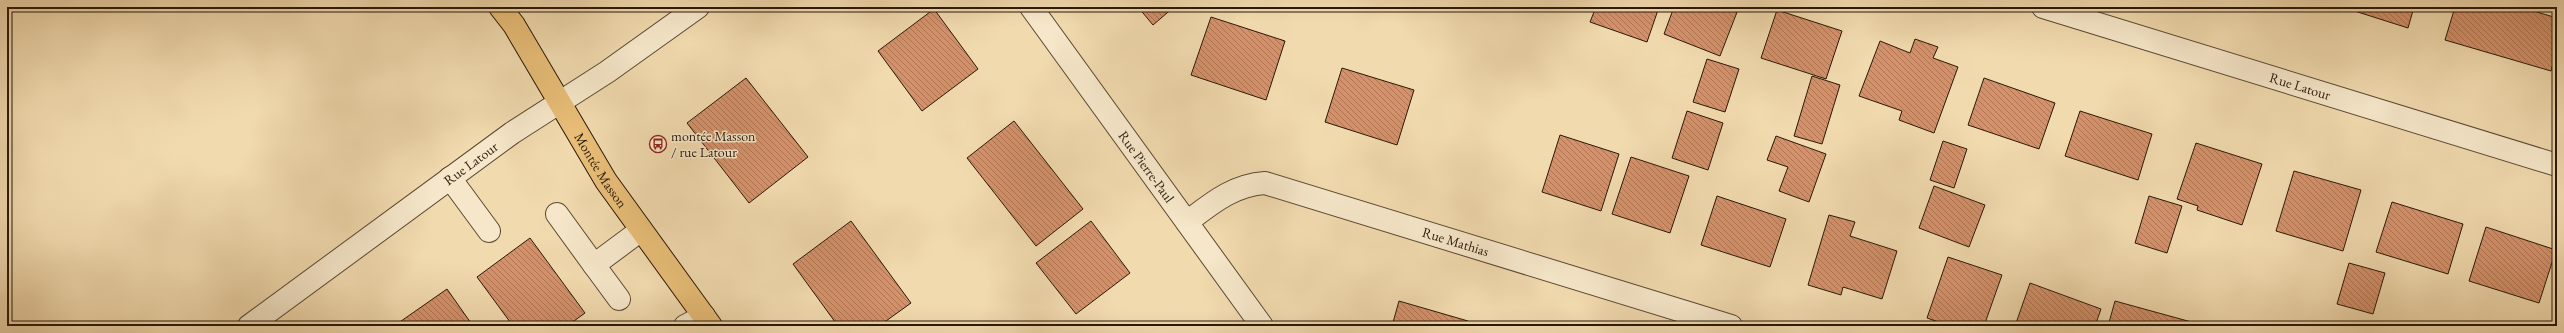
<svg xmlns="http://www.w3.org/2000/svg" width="2564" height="333" font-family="'EB Garamond',serif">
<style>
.building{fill:url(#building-back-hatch);stroke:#291808}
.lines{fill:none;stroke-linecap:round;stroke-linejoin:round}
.lane-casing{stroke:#5b4832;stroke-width:24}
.street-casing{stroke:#5b4832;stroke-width:24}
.primary-casing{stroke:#291808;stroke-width:24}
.lane{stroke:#f6e7ca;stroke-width:22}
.street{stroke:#f6e7ca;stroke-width:22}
.primary{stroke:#e8bd77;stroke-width:22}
.labels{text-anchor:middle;stroke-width:3;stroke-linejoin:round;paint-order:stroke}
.street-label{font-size:14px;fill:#291808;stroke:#f6e7ca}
.poi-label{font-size:14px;fill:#291808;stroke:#f6e7ca;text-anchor:start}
</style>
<defs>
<pattern id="building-back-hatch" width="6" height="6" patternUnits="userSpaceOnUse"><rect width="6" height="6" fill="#d5916a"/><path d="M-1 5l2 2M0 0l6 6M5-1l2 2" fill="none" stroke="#ad7555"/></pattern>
</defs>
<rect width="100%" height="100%" fill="#f1daae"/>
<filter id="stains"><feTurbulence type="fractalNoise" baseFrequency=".005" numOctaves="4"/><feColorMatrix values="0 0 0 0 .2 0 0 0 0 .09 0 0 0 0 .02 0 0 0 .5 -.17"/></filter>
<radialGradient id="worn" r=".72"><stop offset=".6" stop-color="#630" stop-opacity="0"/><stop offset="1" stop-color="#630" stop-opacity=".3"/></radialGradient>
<g class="building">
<polygon points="1138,7 1174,7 1153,25"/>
<polygon points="1596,7 1659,7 1647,42 1590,22"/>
<polygon points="1674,7 1739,7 1720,56 1664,34"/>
<polygon points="2342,7 2414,7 2408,28"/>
<polygon points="2455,7 2520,7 2557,18 2557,49 2551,71 2445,40"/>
<polygon points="934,9 978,69 922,111 878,51"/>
<polygon points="1777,10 1842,31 1826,79 1761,58"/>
<polygon points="1211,17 1285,41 1266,100 1191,75"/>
<polygon points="1915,39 1938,47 1933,58 1958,67 1934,133 1899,120 1902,111 1859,96 1880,41 1910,53"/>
<polygon points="1707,59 1739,69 1725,112 1693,102"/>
<polygon points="1342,68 1414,90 1397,145 1325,122"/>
<polygon points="1812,76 1840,85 1822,144 1794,136"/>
<polygon points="746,78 808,157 749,203 687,123"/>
<polygon points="1984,78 2055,103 2039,149 1968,125"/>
<polygon points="1687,111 1723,123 1708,170 1672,158"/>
<polygon points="2080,111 2152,134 2138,180 2065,156"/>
<polygon points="1014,121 1083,209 1036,246 967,158"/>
<polygon points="1560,135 1619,154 1601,211 1542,192"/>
<polygon points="1776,136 1826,154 1809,202 1779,191 1788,167 1767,160"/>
<polygon points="1943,141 1967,149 1954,188 1930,180"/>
<polygon points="2196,143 2262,164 2242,225 2197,210 2198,206 2177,199"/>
<polygon points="1631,157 1689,176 1670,233 1612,214"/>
<polygon points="2294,171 2361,190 2343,251 2276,231"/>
<polygon points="1934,186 1985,205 1969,247 1919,228"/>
<polygon points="1717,196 1786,219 1770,267 1701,245"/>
<polygon points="2149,196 2182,206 2167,253 2135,243"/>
<polygon points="2392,202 2463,224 2448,274 2376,252"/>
<polygon points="1829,215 1855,222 1850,236 1897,251 1882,299 1843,287 1841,295 1808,285"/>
<polygon points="851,221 911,303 879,326 838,326 793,264"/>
<polygon points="1091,221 1130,273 1076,314 1036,263"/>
<polygon points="2486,227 2556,250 2539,303 2469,281"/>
<polygon points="530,238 585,313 567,326 513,326 477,277"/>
<polygon points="1948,257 2002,275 1984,326 1950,326 1927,318"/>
<polygon points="2349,263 2385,273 2373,314 2337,304"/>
<polygon points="2030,283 2101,309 2095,326 2015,326"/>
<polygon points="447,289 473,326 394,326"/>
<polygon points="1399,301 1468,321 1467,326 1392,326"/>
<polygon points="2115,301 2206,326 2108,326"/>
</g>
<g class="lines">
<g class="lane-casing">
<g id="lane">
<polyline points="450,178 489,231"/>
<polyline points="557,214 594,265 641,230"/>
<polyline points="594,265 619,299"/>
<polyline points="685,326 704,316"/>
</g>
</g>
<g class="street-casing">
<g id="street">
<path id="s1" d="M 1031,7 L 1262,326"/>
<path id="s2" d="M 2043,7 L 2557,165"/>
<path id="s3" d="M 1187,222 C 1211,204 1233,185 1265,183 L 1731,326"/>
<path id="s4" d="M 249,326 L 512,133 L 607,72 L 698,7"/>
</g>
</g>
<g class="primary-casing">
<g id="primary">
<path id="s5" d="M 500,7 L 514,25 L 606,181 L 711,326"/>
</g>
</g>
<use href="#lane" class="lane"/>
<use href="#street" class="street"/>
<use href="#primary" class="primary"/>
</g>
<defs>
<g id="bus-ring" transform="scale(0.9)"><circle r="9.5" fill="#f6e7ca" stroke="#8f2418" stroke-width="1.5"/><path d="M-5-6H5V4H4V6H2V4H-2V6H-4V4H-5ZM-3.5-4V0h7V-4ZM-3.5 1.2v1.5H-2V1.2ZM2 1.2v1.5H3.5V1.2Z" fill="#8f2418"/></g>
</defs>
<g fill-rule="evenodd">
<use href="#bus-ring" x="658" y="144"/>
</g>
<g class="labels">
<g class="street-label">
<text dy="5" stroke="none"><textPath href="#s2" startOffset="269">Rue Latour</textPath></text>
<text dy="5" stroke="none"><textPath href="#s4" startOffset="275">Rue Latour</textPath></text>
<text dy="5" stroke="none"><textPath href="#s1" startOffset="197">Rue Pierre-Paul</textPath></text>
<text dy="5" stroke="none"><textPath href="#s5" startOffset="192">Montée Masson</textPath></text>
<text dy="5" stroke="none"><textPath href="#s3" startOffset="288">Rue Mathias</textPath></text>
</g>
<g class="poi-label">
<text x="671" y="141">montée Masson<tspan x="671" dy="16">/ rue Latour</tspan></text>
</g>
</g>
<rect width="2564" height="333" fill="none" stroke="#f1daae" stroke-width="24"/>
<rect x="8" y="8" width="2548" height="317" fill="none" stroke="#291808" stroke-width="2"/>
<rect x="12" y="12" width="2540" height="309" fill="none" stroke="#291808"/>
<rect width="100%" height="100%" filter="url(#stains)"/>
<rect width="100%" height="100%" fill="url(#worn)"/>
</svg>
